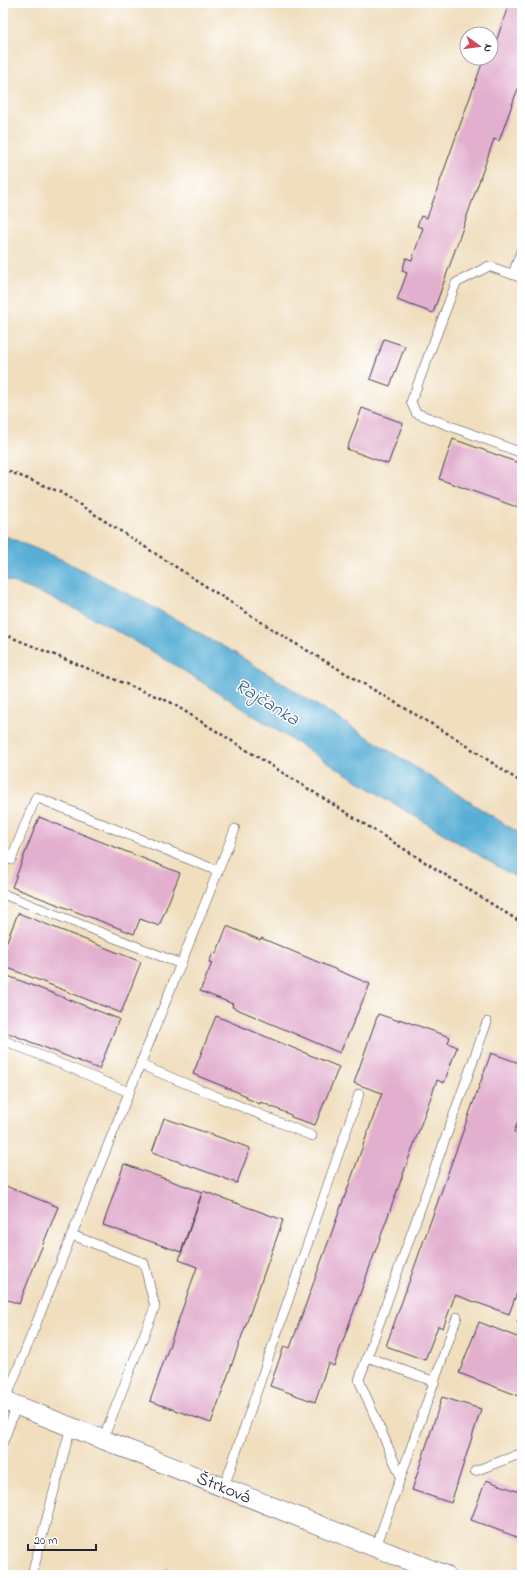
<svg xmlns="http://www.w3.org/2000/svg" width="525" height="1578" font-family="'Indie Flower',sans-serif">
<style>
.water{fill:#58afd5;stroke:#3d6888}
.building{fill:#e2afcf}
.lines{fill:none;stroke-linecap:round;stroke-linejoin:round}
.service-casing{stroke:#413e4e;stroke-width:10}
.minor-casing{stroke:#413e4e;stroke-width:20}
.path{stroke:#413e4e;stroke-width:2.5;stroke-dasharray:3 3;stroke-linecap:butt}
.service{stroke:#fff;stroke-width:9}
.minor{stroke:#fff;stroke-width:19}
.labels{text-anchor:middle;stroke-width:3;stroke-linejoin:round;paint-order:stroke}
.street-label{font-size:18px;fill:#22223b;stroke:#fff}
.water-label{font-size:19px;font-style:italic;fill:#3a6180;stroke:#fff}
</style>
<rect width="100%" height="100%" fill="#fff"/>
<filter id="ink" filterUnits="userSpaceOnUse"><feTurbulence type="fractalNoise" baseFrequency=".025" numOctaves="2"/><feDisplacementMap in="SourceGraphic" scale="8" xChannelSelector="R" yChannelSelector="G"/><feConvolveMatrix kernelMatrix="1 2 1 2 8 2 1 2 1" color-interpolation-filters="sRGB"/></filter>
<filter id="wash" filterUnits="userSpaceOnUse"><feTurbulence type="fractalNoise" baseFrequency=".012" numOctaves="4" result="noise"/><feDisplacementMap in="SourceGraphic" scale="16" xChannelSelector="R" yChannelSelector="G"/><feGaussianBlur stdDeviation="0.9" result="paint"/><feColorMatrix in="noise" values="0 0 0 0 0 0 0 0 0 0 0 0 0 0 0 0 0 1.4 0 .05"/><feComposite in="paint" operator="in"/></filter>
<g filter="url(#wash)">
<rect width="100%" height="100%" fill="#f0debd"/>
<path class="water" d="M 3,535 L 65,561 L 157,609 L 235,653 L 522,835 L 522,881 C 437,830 353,779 270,726 C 187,673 96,610 3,579 Z"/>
<g id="blocks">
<g class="building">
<polygon points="509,3 522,3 522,77 499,141 494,139 433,313 397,300 407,273 402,271 406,258 412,260 423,228 417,226 421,216 427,218 484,58 491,58 491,50 493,51"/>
<polygon points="384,339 405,346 390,386 370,379"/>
<polygon points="362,408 403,423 388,464 347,449"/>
<polygon points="453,439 522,464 522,509 439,479"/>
<polygon points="39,817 180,873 159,926 140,919 134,934 12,887"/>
<polygon points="18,913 141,962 121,1013 3,966 3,951"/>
<polygon points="227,926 260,940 261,938 370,984 340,1053 232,1007 233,1004 200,991 212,963 209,962 213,953 216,954"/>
<polygon points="8,976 119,1019 99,1069 3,1031 3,987"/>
<polygon points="378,1014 399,1021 399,1019 450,1037 448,1043 457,1047 444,1083 437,1080 334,1366 328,1363 315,1402 270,1386 284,1346 290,1348 382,1093 354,1083"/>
<polygon points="216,1016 339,1067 315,1125 291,1117 291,1115 261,1102 260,1104 246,1098 247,1096 193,1074"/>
<polygon points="491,1053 522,1064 522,1110 514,1132 522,1135 522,1279 509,1314 455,1295 443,1328 438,1326 425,1360 386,1346"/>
<polygon points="164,1118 250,1148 237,1183 152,1152"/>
<polygon points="124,1164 202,1192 181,1252 103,1225"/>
<polygon points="3,1185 58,1207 19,1304 3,1298"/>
<polygon points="203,1191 283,1220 211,1423 150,1401 197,1267 179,1260"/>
<polygon points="522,1309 522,1324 517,1322"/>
<polygon points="479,1322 522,1339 522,1388 519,1396 459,1373"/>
<polygon points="442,1397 481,1409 451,1503 412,1490"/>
<polygon points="486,1480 522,1493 522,1539 471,1520"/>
<polygon points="166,1568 184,1575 164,1575"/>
</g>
</g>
</g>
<g filter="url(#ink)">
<use href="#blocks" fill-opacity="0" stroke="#413e4e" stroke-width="1"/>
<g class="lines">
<g class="service-casing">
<g id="service">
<polyline points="513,274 522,248"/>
<polyline points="522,278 489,266 456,283 411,402 416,413 522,453"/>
<polyline points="11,860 36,797 218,871"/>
<polyline points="3,894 181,964"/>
<polyline points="3,1040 129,1092"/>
<polyline points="141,1065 312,1136"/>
<polyline points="72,1235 144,1263 155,1307 103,1439"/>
<polyline points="367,1357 435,1382"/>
<polyline points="5,1401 235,829"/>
<polyline points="3,1442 17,1405"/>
<polyline points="475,1471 520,1454 522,1455"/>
<polyline points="401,1477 359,1380 487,1022"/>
<polyline points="224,1487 359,1094"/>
<polyline points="376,1547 457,1317"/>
<polyline points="32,1575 71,1426"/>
</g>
</g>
<g class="minor-casing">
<polyline id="minor" points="3,1400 445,1575"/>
</g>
<g class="path">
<polyline points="3,469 60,492 286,638 457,739 522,783"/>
<polyline points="3,634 170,702 522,923"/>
</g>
<use href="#service" class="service"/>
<use href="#minor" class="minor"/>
</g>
</g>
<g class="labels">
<g class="street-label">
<text transform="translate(224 1487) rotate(22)" y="6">Štrková</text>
</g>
<g class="water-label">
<text transform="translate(268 701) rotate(32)" y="7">Rajčanka</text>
</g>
</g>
<rect width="525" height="1578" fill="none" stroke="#fff" stroke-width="16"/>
<g transform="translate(479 46) rotate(104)"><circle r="19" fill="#ffffff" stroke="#a7a7b1"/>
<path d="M0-3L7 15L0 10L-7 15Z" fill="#d1495b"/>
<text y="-6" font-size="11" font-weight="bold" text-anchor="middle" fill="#22223b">N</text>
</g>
<path d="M28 1544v6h68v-6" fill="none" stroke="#22223b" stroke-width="2"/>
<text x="34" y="1544" font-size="12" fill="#22223b" stroke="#ffffff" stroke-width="3" paint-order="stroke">20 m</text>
</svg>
